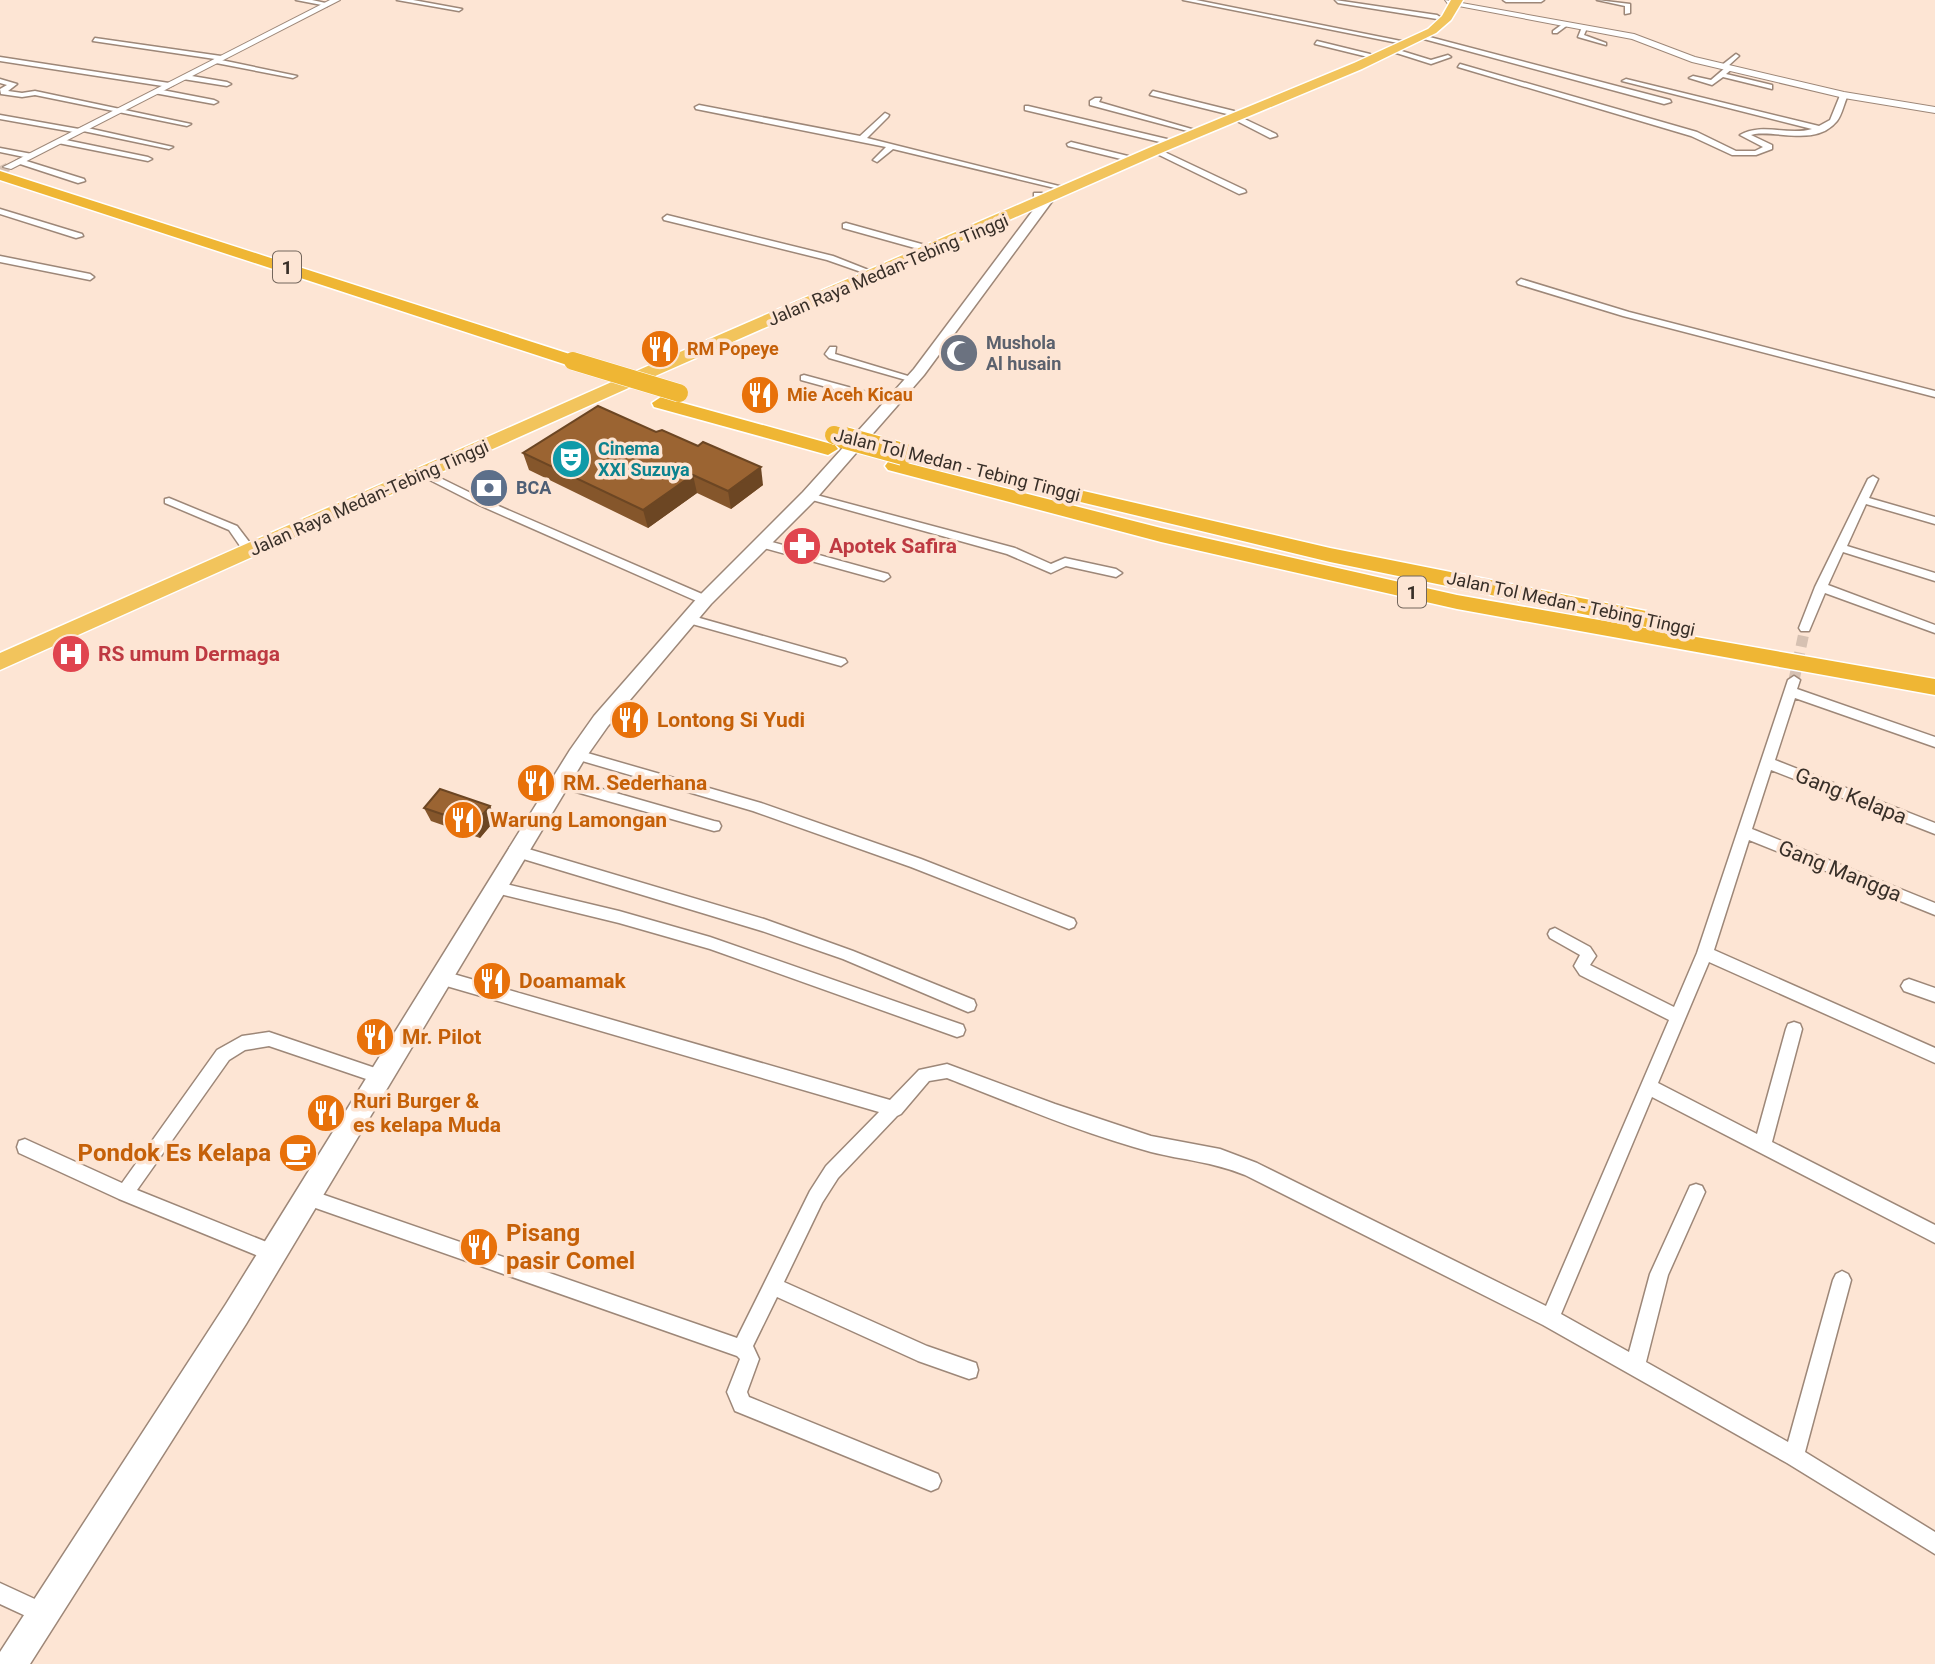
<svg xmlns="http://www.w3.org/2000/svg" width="1935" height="1664" font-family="Roboto,sans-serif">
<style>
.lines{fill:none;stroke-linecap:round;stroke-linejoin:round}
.minor-tunnel{stroke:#d6c1b2;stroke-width:11;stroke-dasharray:11 6;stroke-linecap:butt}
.tertiary-tunnel{stroke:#d6c1b2;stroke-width:9;stroke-dasharray:9 4.5;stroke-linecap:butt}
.minor-casing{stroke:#9d8778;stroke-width:3}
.tertiary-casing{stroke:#9d8778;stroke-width:2}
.secondary-casing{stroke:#9d8778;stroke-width:3}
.trunk-casing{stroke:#fff;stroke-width:3}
.motorway-casing{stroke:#fff;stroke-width:3}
.minor{fill:#fff;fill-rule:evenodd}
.tertiary{fill:#fff;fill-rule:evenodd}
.secondary{fill:#fff;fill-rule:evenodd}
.trunk{fill:#f2c45c;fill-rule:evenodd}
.motorway{fill:#efb634;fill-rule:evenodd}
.motorway-bridge-far1-casing{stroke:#fff;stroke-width:19;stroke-linecap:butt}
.motorway-bridge-casing{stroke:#fff;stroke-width:24;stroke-linecap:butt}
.motorway-bridge-far1{stroke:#efb634;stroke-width:18}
.motorway-bridge{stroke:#efb634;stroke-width:22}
.wall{fill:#85562b}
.shaded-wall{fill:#6c4623}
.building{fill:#9b6432;stroke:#6c4623;stroke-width:2}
.labels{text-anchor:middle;stroke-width:7;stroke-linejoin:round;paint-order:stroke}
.far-street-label{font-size:18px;fill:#382f28;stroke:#fde5d4}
.far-worship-label{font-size:18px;font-weight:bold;fill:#5b616d;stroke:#fde5d4;text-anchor:start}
.far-food-label{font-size:18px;font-weight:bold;fill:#c56008;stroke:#fde5d4;text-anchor:start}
.far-culture-label{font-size:18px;font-weight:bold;fill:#0d838f;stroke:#fde5d4;text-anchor:start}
.far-service-label{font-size:18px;font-weight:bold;fill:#4e5e75;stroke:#fde5d4;text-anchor:start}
.shield{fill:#fde5d4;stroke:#73665c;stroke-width:2}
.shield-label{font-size:19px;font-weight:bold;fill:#382f28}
.health-label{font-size:21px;font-weight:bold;fill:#be3a42;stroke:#fde5d4;text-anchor:start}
.food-label{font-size:21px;font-weight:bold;fill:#c56008;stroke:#fde5d4;text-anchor:start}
.street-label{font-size:21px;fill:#382f28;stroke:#fde5d4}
.near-food-label{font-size:24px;font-weight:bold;fill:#c56008;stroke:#fde5d4;text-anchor:end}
</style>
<rect width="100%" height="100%" fill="#fde5d4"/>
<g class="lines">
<polyline class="minor-tunnel" points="1794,680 1805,628"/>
<polyline class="tertiary-tunnel" points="0,171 8,167"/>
<g class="minor-casing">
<g id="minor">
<polygon points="296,0 312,0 330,4 327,6"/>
<polygon points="397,0 413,0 462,9 459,11"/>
<polygon points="1183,0 1196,0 1411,43 1408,45"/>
<polygon points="1335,0 1437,15 1440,17 1437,19 1338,3"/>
<polygon points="1503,0 1544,0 1541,2 1506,2"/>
<polygon points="1597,0 1630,4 1630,13 1625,14 1625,6"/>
<polygon points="1564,23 1569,24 1557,33 1553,33 1553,31"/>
<polygon points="1582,27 1587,28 1584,35 1606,43 1606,45 1578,37"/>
<polygon points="1422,35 1670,100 1671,102 1664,104 1420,38"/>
<polygon points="95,38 221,56 224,58 221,60 297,76 293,78 216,63 213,61 215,59 93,41"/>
<polygon points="1317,41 1370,54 1371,55 1368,57 1315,44"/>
<polygon points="1392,48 1431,60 1448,55 1451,57 1431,64 1390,51"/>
<polygon points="1736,54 1739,56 1727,67 1732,69 1726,74 1772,85 1772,89 1723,77 1712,85 1689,78 1693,76 1711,80 1725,68 1722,67 1722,65"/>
<polygon points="0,57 169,83 173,85 169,87 0,61"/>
<path d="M 1460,64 L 1697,132 L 1736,151 L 1755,151 L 1763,147 L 1740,135 C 1762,122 1788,136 1812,129 L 1622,81 L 1626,79 L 1819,126 L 1830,120 L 1841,93 L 1848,95 C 1844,103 1842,115 1837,121 C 1817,146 1780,131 1755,134 L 1751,135 L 1772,145 L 1772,149 L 1756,155 L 1732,155 L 1691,136 L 1458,67 Z"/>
<polygon points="186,75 227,82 231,84 227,86 183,79"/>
<polygon points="0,79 17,84 8,91 22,93 35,91 191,124 187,126 35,95 22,97 1,94 0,89 7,85 0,83"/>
<polygon points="157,89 214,100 218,102 214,104 154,93"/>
<polygon points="1153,91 1234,111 1235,113 1231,115 1150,95"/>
<polygon points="1095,98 1101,98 1099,102 1195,130 1191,132 1090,105 1090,101"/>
<polygon points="699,105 860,136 885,113 889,115 888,117 867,138 1063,187 1059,189 893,149 877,162 873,160 886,147 696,109 695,107"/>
<polygon points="1028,106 1167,139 1168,141 1164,143 1025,110 1025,106"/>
<polygon points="0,115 79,129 83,127 173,147 169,149 83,131 79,133 0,119"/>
<polygon points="1236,115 1276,134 1277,136 1270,138 1233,119 1232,117"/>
<polygon points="61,139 148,157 152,159 148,161 58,143 57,141"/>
<polygon points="1071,142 1128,156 1129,158 1125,160 1068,146 1067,144"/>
<polygon points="0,148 32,154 33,156 29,158 0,152"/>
<polygon points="1156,148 1245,190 1246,192 1239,194 1153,152 1152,150"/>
<polygon points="20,159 84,179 85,181 78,183 17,163 16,161"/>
<polygon points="0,209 82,234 83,236 76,238 0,214"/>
<polygon points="667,215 833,256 871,271 867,274 827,260 664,220 663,218"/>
<polygon points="846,223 925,245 926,247 922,250 843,228 843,224"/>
<polygon points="0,256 90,274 94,277 90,280 0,262"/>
<polygon points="1521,279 1629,312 1935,391 1935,397 1623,316 1518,284 1517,282"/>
<polygon points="830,347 836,347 835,354 918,379 913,382 829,358 825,354"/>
<polygon points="804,375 896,400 897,402 892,405 801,380 801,376"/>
<polygon points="424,470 487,501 709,597 711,600 709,603 701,603 479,505 420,475 420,471"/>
<polygon points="1873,476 1878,479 1869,498 1935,517 1935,524 1866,504 1847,546 1935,573 1935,581 1843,552 1828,585 1935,625 1935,633 1825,593 1809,631 1801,631 1799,628 1815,587 1868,479"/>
<polygon points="809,493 1015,548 1051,564 1065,558 1116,569 1122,573 1116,577 1066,566 1051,573 1007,554 805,498 805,494"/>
<polygon points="169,498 237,526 250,543 244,547 240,546 229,530 165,503 165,499"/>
<polygon points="761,539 888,574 890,577 884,581 757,546 757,540"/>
<polygon points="689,615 845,659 847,662 841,666 685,622 683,619"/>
<path d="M 1794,676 L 1800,680 L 1797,689 L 1935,737 L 1935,747 L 1795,698 L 1775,760 L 1935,823 L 1935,834 L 1771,770 L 1752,829 L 1935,903 L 1935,915 L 1749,840 L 1714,950 L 1935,1048 L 1935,1063 L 1709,962 L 1658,1083 L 1757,1134 L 1786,1029 L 1788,1024 L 1794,1022 L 1800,1024 L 1802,1029 L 1772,1142 L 1935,1225 L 1935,1243 L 1652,1097 L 1561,1314 L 1629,1352 L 1650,1274 L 1690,1186 L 1696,1184 L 1702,1186 L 1705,1192 L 1668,1275 L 1646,1362 L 1788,1442 L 1833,1280 L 1836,1274 L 1842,1271 L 1848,1274 L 1851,1280 L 1805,1452 L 1935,1532 L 1935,1554 L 1787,1463 L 1543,1325 L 1245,1175 C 1213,1162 1183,1160 1151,1152 C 1081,1133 1014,1104 947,1078 L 929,1081 L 901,1114 L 897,1116 L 838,1178 L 822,1203 L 784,1282 L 927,1346 L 976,1363 L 978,1370 L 976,1377 L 969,1379 L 918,1361 L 777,1297 L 753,1346 L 759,1359 L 747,1392 L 749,1397 L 938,1474 L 941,1481 L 938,1488 L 931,1491 L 735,1411 L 727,1392 L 740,1359 L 737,1356 L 307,1205 L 301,1203 L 298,1197 L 301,1191 L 307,1189 L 737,1338 L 810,1191 L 826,1166 L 879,1112 L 443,985 L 438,983 L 435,978 L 438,973 L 443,971 L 890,1100 L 919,1070 L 947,1064 L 1055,1104 L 1151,1136 L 1220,1149 L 1257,1163 L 1546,1306 L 1669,1020 L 1580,975 L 1574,966 L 1580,955 L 1550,938 L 1548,934 L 1550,930 L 1555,928 L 1590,947 L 1596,956 L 1590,965 L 1674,1007 L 1697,953 L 1788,680 Z"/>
<polygon points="577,750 761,803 921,859 1074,919 1076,923 1074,927 1069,929 911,867 753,811 572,758 570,755 572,752"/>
<polygon points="560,777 714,821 719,822 721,826 719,830 714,831 555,786 553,782 555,778"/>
<polygon points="515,845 764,919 853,951 974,1000 976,1005 974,1010 968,1012 843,959 762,931 510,855 508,851 510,847"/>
<polygon points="497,882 619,911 710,937 963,1025 965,1030 963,1035 957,1037 710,949 619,923 492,892 490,888 492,884"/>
<polygon points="1909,979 1935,988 1935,1002 1904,991 1901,986 1904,981"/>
<polygon points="269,1032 384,1071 386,1076 384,1081 378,1083 269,1046 245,1050 229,1060 137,1190 279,1247 282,1253 279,1259 273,1262 119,1199 19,1153 17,1147 19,1141 25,1139 122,1183 217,1050 242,1036"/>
<polygon points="0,1583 50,1606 54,1613 50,1620 43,1624 0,1604"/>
</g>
</g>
<g class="tertiary-casing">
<g id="tertiary">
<polygon points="330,0 340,0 11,169 3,167"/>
<polygon points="1445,0 1634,34 1695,57 1844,92 1935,107 1935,113 1844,98 1692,62 1632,39 1448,4"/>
</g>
</g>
<g class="secondary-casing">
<polygon id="secondary" points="1034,193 1042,193 1053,200 924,375 815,500 711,604 608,726 584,760 246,1324 30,1664 0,1664 0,1652 226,1304 570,750 594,716 699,596 803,492 914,369 1040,201 1034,199"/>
</g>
<g class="trunk-casing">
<polygon id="trunk" points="1451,0 1463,0 1451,20 1436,33 1362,69 1161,153 662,373 0,670 0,653 650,365 1151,147 1354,63 1428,29 1442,16"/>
</g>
<g class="motorway-casing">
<g id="motorway">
<polygon points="0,171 579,357 582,361 579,365 567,365 0,180"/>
<polygon points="661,397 835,445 838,449 828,455 654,407 652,403"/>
<polygon points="895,460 1161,528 1457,595 1935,679 1935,695 1457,609 1161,542 888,470 885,466 888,462"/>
<polygon points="1075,489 1330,548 1646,611 1654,614 1657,619 1654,624 1646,627 1330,562 1068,499 1065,495"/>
</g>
</g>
<use href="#minor" class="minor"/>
<use href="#tertiary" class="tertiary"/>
<use href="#secondary" class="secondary"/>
<use href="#trunk" class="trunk"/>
<use href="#motorway" class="motorway"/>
<g class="motorway-bridge-far1-casing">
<g id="motorway-bridge-far1">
<polyline points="573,361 679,393"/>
<polyline points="834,435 851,440"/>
</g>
</g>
<g class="motorway-bridge-casing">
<polyline id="motorway-bridge" points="845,438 903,454"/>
</g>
<use href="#motorway-bridge-far1" class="motorway-bridge-far1"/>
<use href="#motorway-bridge" class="motorway-bridge"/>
</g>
<g class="wall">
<polygon points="656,432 763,485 731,509 697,493 648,528 529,470 523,453"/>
<polygon points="490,806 496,819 480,838 431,821 424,808"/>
</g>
<g class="shaded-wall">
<polygon points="761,467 763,485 731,509 728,491"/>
<polygon points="693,475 697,493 648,528 643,510"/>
<polygon points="490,806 496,819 480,838 474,825"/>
</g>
<g class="building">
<polygon points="598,406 656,432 662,430 698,446 703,442 761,467 728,491 693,475 643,510 523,453"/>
<polygon points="440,789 490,806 474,825 424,808"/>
</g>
<defs>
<g id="restaurant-disc" transform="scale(2.0125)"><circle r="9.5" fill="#e8710a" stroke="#fde5d4"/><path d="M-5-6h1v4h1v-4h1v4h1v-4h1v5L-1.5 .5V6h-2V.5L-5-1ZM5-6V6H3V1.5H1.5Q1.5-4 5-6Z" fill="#fff"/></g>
<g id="mosque-disc" transform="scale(2.0125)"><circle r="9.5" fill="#6b7280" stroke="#fde5d4"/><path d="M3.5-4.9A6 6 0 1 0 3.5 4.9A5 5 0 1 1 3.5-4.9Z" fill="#fff"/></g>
<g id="theatre-disc" transform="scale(2.0125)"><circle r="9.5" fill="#0f9aa8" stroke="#fde5d4"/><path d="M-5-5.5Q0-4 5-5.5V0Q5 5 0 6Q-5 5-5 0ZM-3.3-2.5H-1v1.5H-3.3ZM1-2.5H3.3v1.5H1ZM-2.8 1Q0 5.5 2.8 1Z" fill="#fff"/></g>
<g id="bank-disc" transform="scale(2.0125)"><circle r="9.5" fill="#5c6f8a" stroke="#fde5d4"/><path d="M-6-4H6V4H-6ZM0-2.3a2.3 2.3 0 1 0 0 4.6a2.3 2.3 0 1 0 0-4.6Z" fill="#fff"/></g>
<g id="pharmacy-disc" transform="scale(2.0125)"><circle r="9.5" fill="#e0444e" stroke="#fde5d4"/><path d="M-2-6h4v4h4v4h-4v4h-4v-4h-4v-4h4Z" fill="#fff"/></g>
<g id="hospital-disc" transform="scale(2.0125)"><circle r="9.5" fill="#e0444e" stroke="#fde5d4"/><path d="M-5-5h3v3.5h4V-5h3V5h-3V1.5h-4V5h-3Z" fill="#fff"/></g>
<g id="cafe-disc" transform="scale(2.0125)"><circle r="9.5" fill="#e8710a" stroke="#fde5d4"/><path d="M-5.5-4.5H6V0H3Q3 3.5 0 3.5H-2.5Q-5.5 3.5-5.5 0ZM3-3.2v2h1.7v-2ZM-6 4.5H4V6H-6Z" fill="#fff"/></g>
</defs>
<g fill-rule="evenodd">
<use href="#restaurant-disc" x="660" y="349"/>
<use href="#mosque-disc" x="959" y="353"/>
<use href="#restaurant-disc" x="760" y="395"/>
<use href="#theatre-disc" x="571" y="459"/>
<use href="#bank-disc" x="489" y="488"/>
<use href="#pharmacy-disc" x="802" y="546"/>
<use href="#hospital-disc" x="71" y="654"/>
<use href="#restaurant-disc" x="630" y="720"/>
<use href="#restaurant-disc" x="536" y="783"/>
<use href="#restaurant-disc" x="463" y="820"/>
<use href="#restaurant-disc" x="492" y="981"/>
<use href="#restaurant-disc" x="375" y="1037"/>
<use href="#restaurant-disc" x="326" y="1113"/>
<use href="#cafe-disc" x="298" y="1153"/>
<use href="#restaurant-disc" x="479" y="1247"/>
</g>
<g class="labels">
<g class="far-street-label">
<text transform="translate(888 270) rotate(-23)" y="6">Jalan Raya Medan-Tebing Tinggi</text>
<text transform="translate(957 465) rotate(14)" y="6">Jalan Tol Medan - Tebing Tinggi</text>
<text transform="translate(369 498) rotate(-24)" y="6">Jalan Raya Medan-Tebing Tinggi</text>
<text transform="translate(1571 604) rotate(12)" y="6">Jalan Tol Medan - Tebing Tinggi</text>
</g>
<g class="far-worship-label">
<text x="986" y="349">Mushola<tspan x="986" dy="21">Al husain</tspan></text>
</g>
<g class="far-food-label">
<text x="687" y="355">RM Popeye</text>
<text x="787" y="401">Mie Aceh Kicau</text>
</g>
<g class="far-culture-label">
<text x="598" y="455">Cinema<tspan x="598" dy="21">XXI Suzuya</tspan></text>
</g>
<g class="far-service-label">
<text x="516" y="494">BCA</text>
</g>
<g class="shield">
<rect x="273" y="251.5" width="28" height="31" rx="5"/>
<rect x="1398" y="576.5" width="28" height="31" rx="5"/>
</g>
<g class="shield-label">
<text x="287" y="274">1</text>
<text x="1412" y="599">1</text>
</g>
<g class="health-label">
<text x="829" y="553">Apotek Safira</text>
<text x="98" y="661">RS umum Dermaga</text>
</g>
<g class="food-label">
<text x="657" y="727">Lontong Si Yudi</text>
<text x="563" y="790">RM. Sederhana</text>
<text x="490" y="827">Warung Lamongan</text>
<text x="519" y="988">Doamamak</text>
<text x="402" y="1044">Mr. Pilot</text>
<text x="353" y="1108">Ruri Burger &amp;<tspan x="353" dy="24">es kelapa Muda</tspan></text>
</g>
<g class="street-label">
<text transform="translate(1851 796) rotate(22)" y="7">Gang Kelapa</text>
<text transform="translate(1840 871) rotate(22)" y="7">Gang Mangga</text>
</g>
<g class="near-food-label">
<text x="271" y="1161">Pondok Es Kelapa</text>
<text x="506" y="1241" text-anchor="start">Pisang<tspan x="506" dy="28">pasir Comel</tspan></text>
</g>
</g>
</svg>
